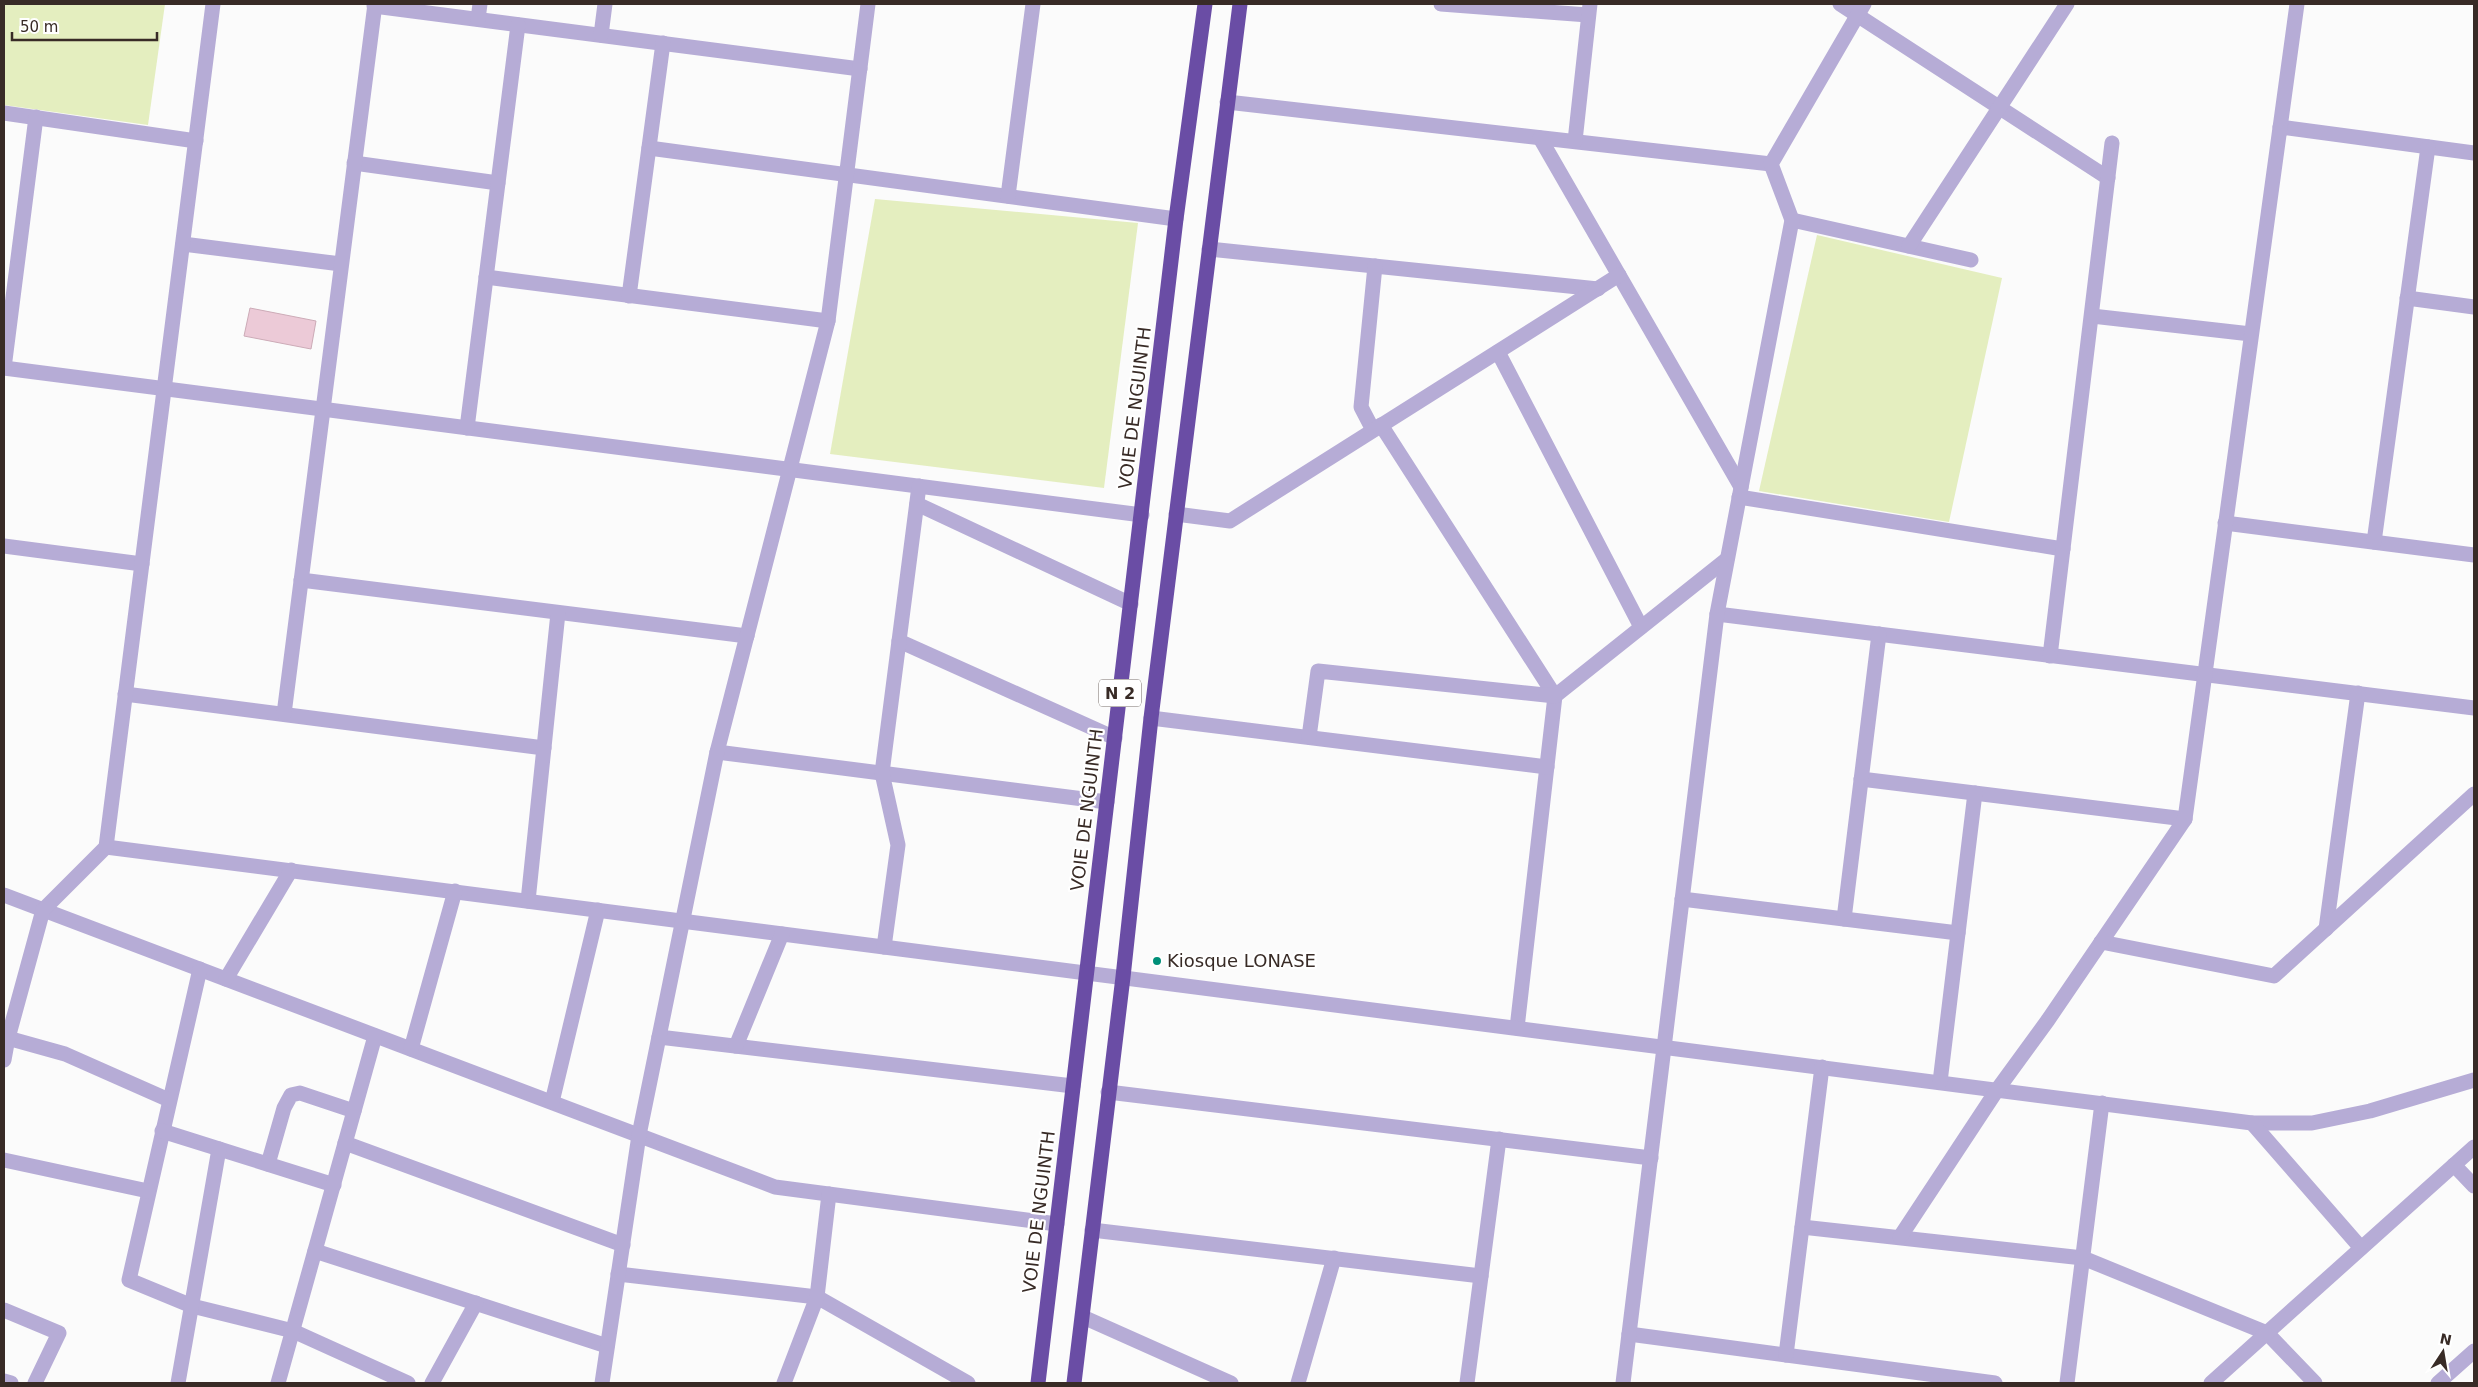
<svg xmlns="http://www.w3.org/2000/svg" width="2478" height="1387" font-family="'DejaVu Sans',sans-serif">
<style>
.green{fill:#e4eebf}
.building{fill:#eccad7;stroke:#ccabb7}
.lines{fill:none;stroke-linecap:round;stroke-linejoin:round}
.minor{stroke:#b6acd6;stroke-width:15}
.highway{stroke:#6a4da5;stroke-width:15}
.poi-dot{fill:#008f78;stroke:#fff;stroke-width:2}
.labels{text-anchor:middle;stroke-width:4.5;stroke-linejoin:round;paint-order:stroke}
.shield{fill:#fff;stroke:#746b67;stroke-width:1}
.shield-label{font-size:16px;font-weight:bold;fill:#382b26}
.street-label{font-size:18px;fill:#382b26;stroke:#fff}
.poi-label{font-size:18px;fill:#382b26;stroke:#fff;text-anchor:start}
</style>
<rect width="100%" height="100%" fill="#fbfbfb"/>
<g class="green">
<polygon points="4,4 165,4 148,125 4,105"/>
<polygon points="875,199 1138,223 1104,488 830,454"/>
<polygon points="1817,235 2002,278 1949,522 1759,491"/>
</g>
<polygon class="building" points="250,308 316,321 311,349 244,336"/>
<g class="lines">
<g class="minor">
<polyline points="1441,4 1588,15"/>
<polyline points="1840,4 2108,178"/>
<polyline points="374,6 860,69"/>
<polyline points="478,19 480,4"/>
<polyline points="601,35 605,4"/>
<polyline points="1227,102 1771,164"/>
<polyline points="4,113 196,141"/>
<polyline points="2280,127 2474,153"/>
<polyline points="1540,138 1741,487"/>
<polyline points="1575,141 1590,4"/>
<polyline points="649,148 1176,219"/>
<polyline points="354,163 498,183"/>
<polyline points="1008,196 1033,4"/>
<polyline points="1792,220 1971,260"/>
<polyline points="183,244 341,264"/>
<polyline points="1909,246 2067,4"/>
<polyline points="1209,249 1598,289"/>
<polyline points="486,277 828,321"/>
<polyline points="629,296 663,43"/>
<polyline points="2407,298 2474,307"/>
<polyline points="2092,316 2251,334"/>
<polyline points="1498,352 1641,627"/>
<polyline points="4,368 1142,515"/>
<polyline points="4,368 36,117"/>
<polyline points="1381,425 1555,696 1517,1028"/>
<polyline points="467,428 518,25"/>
<polyline points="1373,430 1361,407 1375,266"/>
<polyline points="1739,497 2063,549"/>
<polyline points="917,504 1131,604"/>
<polyline points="1176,514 1230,521 1619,275"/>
<polyline points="2225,523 2474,555"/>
<polyline points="2374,542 2428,147"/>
<polyline points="4,546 142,564"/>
<polyline points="301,580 747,636"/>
<polyline points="1717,614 2474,708"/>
<polyline points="899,641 1115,738"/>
<polyline points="2050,656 2112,143"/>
<polyline points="125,694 544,748"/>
<polyline points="284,714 375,4"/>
<polyline points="1151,718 1547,767"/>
<polyline points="1309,737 1318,671 1555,696 1727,559"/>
<polyline points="717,752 1107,802"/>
<polyline points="1861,779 2185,819"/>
<polyline points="106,847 2252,1123 2312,1123 2370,1111 2474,1080"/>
<polyline points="4,895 775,1187 1057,1224"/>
<polyline points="1682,899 1958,933"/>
<polyline points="528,901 558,613"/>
<polyline points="1844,919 1879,634"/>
<polyline points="2326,929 2358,693"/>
<polyline points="2101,942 2274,976 2474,794"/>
<polyline points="884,947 898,845 882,773 919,486"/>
<polyline points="200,969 129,1280 192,1306 293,1331 408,1383"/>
<polyline points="226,979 291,870"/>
<polyline points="4,1037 65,1054 169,1100"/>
<polyline points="659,1037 1073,1086"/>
<polyline points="736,1046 782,934"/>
<polyline points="411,1049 455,891"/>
<polyline points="4,1060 8,1038 43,910 106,847 213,4"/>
<polyline points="1940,1082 1975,793"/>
<polyline points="1108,1092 1651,1158"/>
<polyline points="552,1102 598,910"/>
<polyline points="2252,1123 2361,1248"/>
<polyline points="162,1131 334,1185"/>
<polyline points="345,1143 623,1245"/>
<polyline points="4,1160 148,1191"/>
<polyline points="268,1164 284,1108 291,1095 300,1093 354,1111"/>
<polyline points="2454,1165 2474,1186"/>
<polyline points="1802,1227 2083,1258 2267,1333 2315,1383"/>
<polyline points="1092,1230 1481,1276"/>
<polyline points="1900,1237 1997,1090 2048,1020 2185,819 2297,4"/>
<polyline points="315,1251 607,1346"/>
<polyline points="618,1274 817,1297 968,1383"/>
<polyline points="4,1310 59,1333 35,1383"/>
<polyline points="1083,1317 1231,1383"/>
<polyline points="1629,1334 1995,1383"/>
<polyline points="1786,1355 1822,1067"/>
<polyline points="4,1381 11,1383"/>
<polyline points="178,1383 219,1149"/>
<polyline points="278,1383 375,1036"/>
<polyline points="432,1383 476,1303"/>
<polyline points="602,1383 639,1135 717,752 828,321 868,4"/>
<polyline points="784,1383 817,1297 829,1194"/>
<polyline points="1298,1383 1334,1258"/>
<polyline points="1467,1383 1499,1139"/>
<polyline points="1623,1383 1717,614 1792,220 1771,164 1864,4"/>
<polyline points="2067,1383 2102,1103"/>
<polyline points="2211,1383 2474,1147"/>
<polyline points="2438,1383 2474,1351"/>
</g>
<g class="highway">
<polyline points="1038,1383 1176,219 1205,4"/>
<polyline points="1074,1383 1123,977 1151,718 1240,4"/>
</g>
</g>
<circle class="poi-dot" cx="1157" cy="961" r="5"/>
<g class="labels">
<rect class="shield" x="1099" y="679.5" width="42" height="27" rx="4"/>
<g class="shield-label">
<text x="1120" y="699">N 2</text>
</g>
<g class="street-label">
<text transform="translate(1135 408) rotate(-83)" y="6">VOIE DE NGUINTH</text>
<text transform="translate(1087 810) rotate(-83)" y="6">VOIE DE NGUINTH</text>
<text transform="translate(1039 1212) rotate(-83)" y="6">VOIE DE NGUINTH</text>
</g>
<g class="poi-label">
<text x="1167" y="967">Kiosque LONASE</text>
</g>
</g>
<rect width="2478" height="1387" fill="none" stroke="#382b26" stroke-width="10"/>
<g transform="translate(2443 1352) rotate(12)" stroke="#ffffff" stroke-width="4" paint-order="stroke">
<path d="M0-4L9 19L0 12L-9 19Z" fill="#382b26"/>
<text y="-8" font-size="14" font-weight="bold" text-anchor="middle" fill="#382b26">N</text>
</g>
<path d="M12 32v8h145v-8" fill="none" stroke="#382b26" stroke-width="2.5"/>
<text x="20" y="32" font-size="15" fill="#382b26" stroke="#ffffff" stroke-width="4" paint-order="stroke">50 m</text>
</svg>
